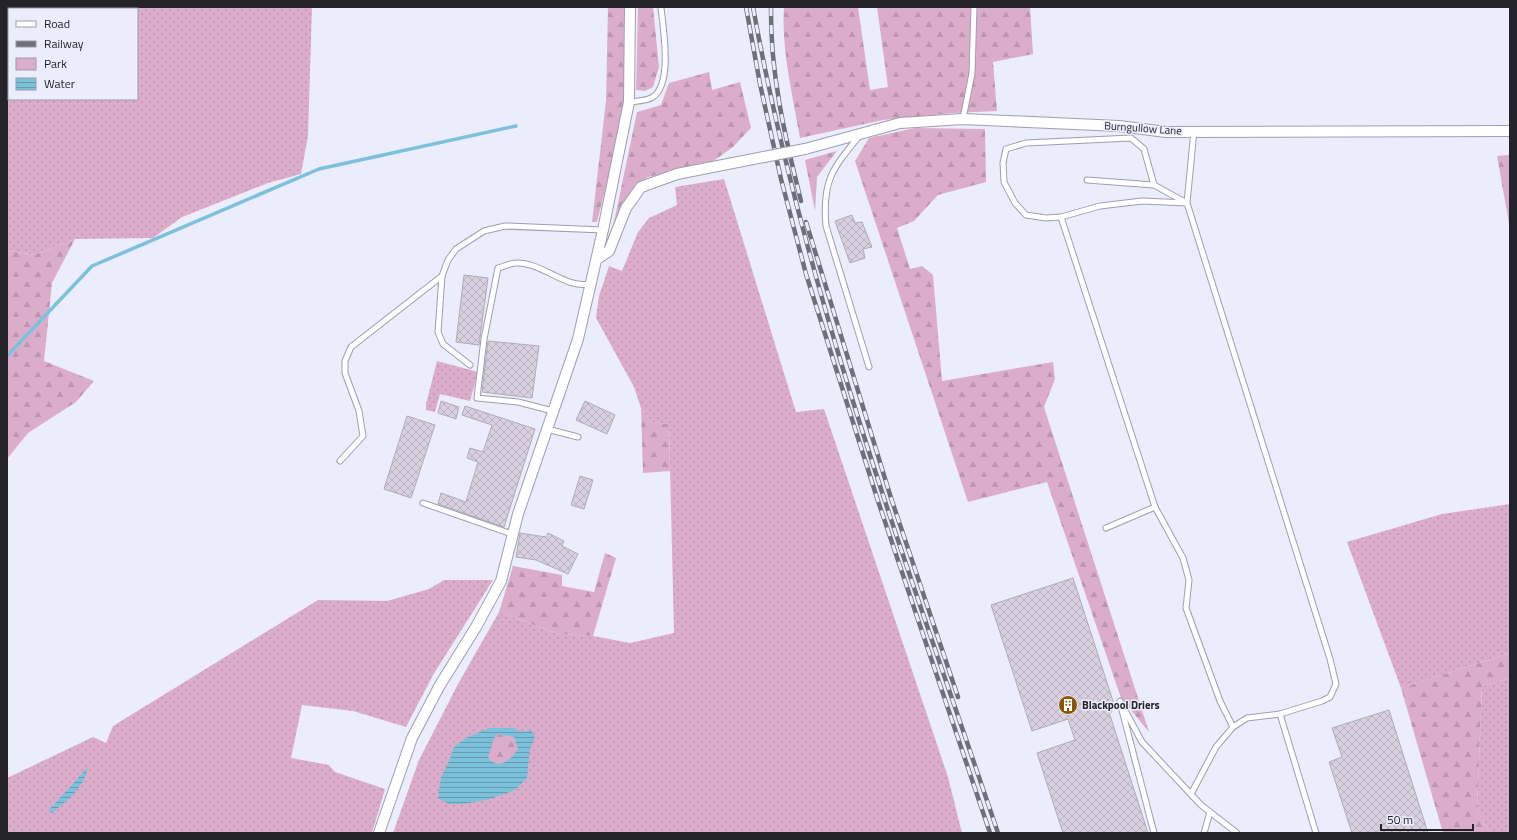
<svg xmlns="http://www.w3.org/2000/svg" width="1517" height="840" font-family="'Titillium Web',sans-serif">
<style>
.green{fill:url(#green-dots);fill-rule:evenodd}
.forest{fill:url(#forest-firs)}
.water{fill:url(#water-rules);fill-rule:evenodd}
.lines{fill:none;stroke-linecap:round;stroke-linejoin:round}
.stream{stroke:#7cc1dc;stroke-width:3.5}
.building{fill:url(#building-cross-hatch);stroke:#b1aab7}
.service-casing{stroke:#9e9fad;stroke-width:7}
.minor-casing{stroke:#9e9fad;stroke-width:12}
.service{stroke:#fff;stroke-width:5}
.minor{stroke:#fff;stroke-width:10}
.rail-casing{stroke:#6f6f79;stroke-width:4.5}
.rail{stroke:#ebedfc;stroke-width:3;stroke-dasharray:9;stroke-linecap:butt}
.minor-bridge-casing{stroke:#9e9fad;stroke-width:12;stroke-linecap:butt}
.minor-bridge{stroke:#fff;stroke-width:10}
.labels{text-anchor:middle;stroke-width:3;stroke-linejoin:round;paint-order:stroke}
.street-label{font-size:11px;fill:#232329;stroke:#ebedfc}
.poi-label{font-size:11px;font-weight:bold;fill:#232329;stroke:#ebedfc;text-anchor:start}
</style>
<defs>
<pattern id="green-dots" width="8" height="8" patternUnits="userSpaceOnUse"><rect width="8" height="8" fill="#dcadcb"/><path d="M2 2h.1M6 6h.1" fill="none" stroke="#bc95ae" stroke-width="1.8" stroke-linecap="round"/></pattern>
<pattern id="forest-firs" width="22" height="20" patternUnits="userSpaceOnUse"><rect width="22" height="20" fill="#dcadcb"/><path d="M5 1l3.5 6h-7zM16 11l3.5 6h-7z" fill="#bc95ae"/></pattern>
<pattern id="water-rules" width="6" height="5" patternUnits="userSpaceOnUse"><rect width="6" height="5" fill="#7cc1dc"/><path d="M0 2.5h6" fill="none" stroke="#659cb2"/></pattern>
<pattern id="building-cross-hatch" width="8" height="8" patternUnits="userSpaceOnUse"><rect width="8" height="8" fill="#d8d0de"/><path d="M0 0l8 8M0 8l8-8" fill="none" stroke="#b9b2be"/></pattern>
</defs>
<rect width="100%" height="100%" fill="#ebedfc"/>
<g class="green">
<path d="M 7,7 L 312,7 L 308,136 L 301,174 L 268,183 L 182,217 L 153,238 L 75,239 L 34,255 L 7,250 ZM 9,9 L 137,9 L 137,99 L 9,99 Z"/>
<polygon points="724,179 796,412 824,409 948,777 962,833 393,833 419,760 458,684 499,612 558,634 593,636 630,643 674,633 669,424 651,422 641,408 634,387 596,318 599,296 609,266 622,271 638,232 649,218 677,205 675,187"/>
<polygon points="437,361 478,372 470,401 440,394 435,412 426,410 426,404"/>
<polygon points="1510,504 1510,653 1401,688 1347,542 1442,514"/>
<polygon points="444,580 493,580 433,675 406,727 353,711 302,705 291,758 329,765 335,772 385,789 372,833 7,833 7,778 93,737 106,743 113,726 318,600 387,601 429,589"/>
<polygon points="1510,678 1510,833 1490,833 1477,809 1482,686"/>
</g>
<g class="forest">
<polygon points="608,7 624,7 625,88 619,135 597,222 592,222 606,101"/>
<polygon points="638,7 653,7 659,67 653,87 645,91 636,90"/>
<path d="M 784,7 L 858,7 L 870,90 L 888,87 L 877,7 L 1030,7 L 1033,54 L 993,62 L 997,111 L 953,113 L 883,120 L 800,138 C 793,97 781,49 784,7 Z"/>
<polygon points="709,72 712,90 740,82 751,128 733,147 712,162 648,177 631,191 613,227 637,112 661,105 669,83"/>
<polygon points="915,128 985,129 986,182 938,195 914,221 897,228 910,269 922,266 933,275 942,381 1053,362 1055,379 1044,407 1149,732 1121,698 1047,482 968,502 855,161 869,138"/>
<polygon points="837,151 817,177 815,211 805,160"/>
<polygon points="1510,155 1510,229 1497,156"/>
<polygon points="75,239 52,283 44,361 94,381 76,402 28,433 7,459 7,250 34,255"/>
<polygon points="641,408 651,422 669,424 670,471 643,473"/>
<polygon points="605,553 616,558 593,636 558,634 499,612 513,566 562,575 562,586 594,592"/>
<polygon points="1510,653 1510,678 1482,686 1477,809 1490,833 1443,833 1401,688"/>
<path d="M 497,734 L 514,737 L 518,749 C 511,761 498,771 487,757 C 491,750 492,740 497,734 Z"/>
</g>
<g class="water">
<path d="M 489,728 L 513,728 L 522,732 L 531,730 L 535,737 L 530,749 L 527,778 L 515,790 L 490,799 L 464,804 L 449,804 L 438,798 L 441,776 L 447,766 L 454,747 L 466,738 ZM 497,734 L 514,737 L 518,749 C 511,760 498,771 488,757 C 491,750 492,740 497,734 Z"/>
<path d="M 88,767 C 85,786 67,801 52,813 L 48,811 Z"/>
</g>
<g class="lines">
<polyline class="stream" points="7,356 92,266 319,169 516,126"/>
</g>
<g class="building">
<polygon points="852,215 855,223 862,222 872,247 863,249 865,258 850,263 835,221"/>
<polygon points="464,275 488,278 479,345 456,342"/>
<polygon points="488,341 539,346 532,398 482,392"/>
<polygon points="441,401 459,407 456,419 438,413"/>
<polygon points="585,401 615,415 607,434 576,420"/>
<polygon points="465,406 535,429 504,527 438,504 441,493 466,502 478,462 467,458 470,448 483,452 492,425 462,415"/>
<polygon points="407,416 435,425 411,498 384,489"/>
<polygon points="580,476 593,480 584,509 571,505"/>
<polygon points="520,533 546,537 548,533 564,541 562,546 578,554 568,574 536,560 516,557"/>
<polygon points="1073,578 1114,704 1110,706 1112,712 1109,712 1148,833 1063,833 1037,753 1075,740 1068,719 1032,731 991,605"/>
<polygon points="1389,710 1428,833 1352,833 1329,762 1342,757 1332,728"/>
</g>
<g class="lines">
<g class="service-casing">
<g id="service">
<path d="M 629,102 C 637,101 647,101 653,97 C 673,83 663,29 661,7"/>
<polyline points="963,119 972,73 974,7"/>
<path d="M 860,135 C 832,169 822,181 826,226 L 869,367"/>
<polyline points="1087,180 1154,185 1185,202"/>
<polyline points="1154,185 1144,149 1131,138 1026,143 1006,149 1003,163 1004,182 1015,203 1026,215 1046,218 1061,217 1100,206 1142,201 1187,203"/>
<polyline points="1061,217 1155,507 1183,558 1189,580 1186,608 1220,701 1233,727"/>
<polyline points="470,365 443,344 438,332 442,276 448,260 456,249 484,231 505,226 603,230"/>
<path d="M 553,411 L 518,402 L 477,398 L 484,339 L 498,268 C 503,267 510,263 516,263 C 542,262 565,289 590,284"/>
<polyline points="547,429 578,437"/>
<polyline points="340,461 363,436 359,411 345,373 345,361 351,347 442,276"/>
<polyline points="423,503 512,534"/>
<polyline points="1106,528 1155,507"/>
<polyline points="1120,701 1142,742 1201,805 1237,833"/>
<polyline points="1122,710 1154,833"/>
<polyline points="1280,714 1316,833"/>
<polyline points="1191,794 1216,747 1233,727 1247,718 1280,714 1322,701 1330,697 1336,684 1330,659 1187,203 1194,131"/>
<polyline points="1204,833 1210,812"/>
</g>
</g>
<g class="minor-casing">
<g id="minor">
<polyline points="805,149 900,123 963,119 1119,126 1166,132 1510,131"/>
<polyline points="597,259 609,251 626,208 641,187 677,174 764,157"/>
<polyline points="379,833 412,738 440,685 476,627 501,581 518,514 578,339 603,230 629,102 630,7"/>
</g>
</g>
<use href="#service" class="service"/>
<use href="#minor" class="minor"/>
<g class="rail-casing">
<g id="rail">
<polyline points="746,7 760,84 781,179 806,274 878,501 990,833"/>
<path d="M 753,7 C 804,290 906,561 998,833"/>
<path d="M 771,7 C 770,73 785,137 801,201"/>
<polyline points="806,222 891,498 958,697"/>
</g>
</g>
<use href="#rail" class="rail"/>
<g class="minor-bridge-casing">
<polyline id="minor-bridge" points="764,157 805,149"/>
</g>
<use href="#minor-bridge" class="minor-bridge"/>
</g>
<defs>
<g id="building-disc" transform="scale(1)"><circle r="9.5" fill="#8b5505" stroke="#ebedfc"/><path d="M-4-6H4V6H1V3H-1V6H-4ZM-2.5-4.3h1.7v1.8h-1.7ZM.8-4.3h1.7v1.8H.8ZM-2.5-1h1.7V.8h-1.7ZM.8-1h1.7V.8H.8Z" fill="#fff"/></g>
</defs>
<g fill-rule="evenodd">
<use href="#building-disc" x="1068" y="705"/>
</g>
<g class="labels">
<g class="street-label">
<text transform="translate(1143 128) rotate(4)" y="4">Burngullow Lane</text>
</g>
<g class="poi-label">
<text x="1082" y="709">Blackpool Driers</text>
</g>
</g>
<rect width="1517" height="840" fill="none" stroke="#232329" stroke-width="16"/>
<rect x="8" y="8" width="130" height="92" fill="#ebedfc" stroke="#9b9ca8"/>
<rect x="16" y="21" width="20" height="6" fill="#ffffff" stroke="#9b9ca8"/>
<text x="44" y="28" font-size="12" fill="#232329">Road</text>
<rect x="16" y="41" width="20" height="6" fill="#6f6f79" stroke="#9b9ca8"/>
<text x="44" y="48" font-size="12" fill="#232329">Railway</text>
<rect x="16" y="58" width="20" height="12" fill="#dcadcb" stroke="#9b9ca8"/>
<text x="44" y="68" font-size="12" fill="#232329">Park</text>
<rect x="16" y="78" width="20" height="12" fill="url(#water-rules)" stroke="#9b9ca8"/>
<text x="44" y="88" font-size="12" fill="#232329">Water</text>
<path d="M1381 824v6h92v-6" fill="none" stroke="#232329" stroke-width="2"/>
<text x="1387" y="824" font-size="12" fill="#232329" stroke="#ebedfc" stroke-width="3" paint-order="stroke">50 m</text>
</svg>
